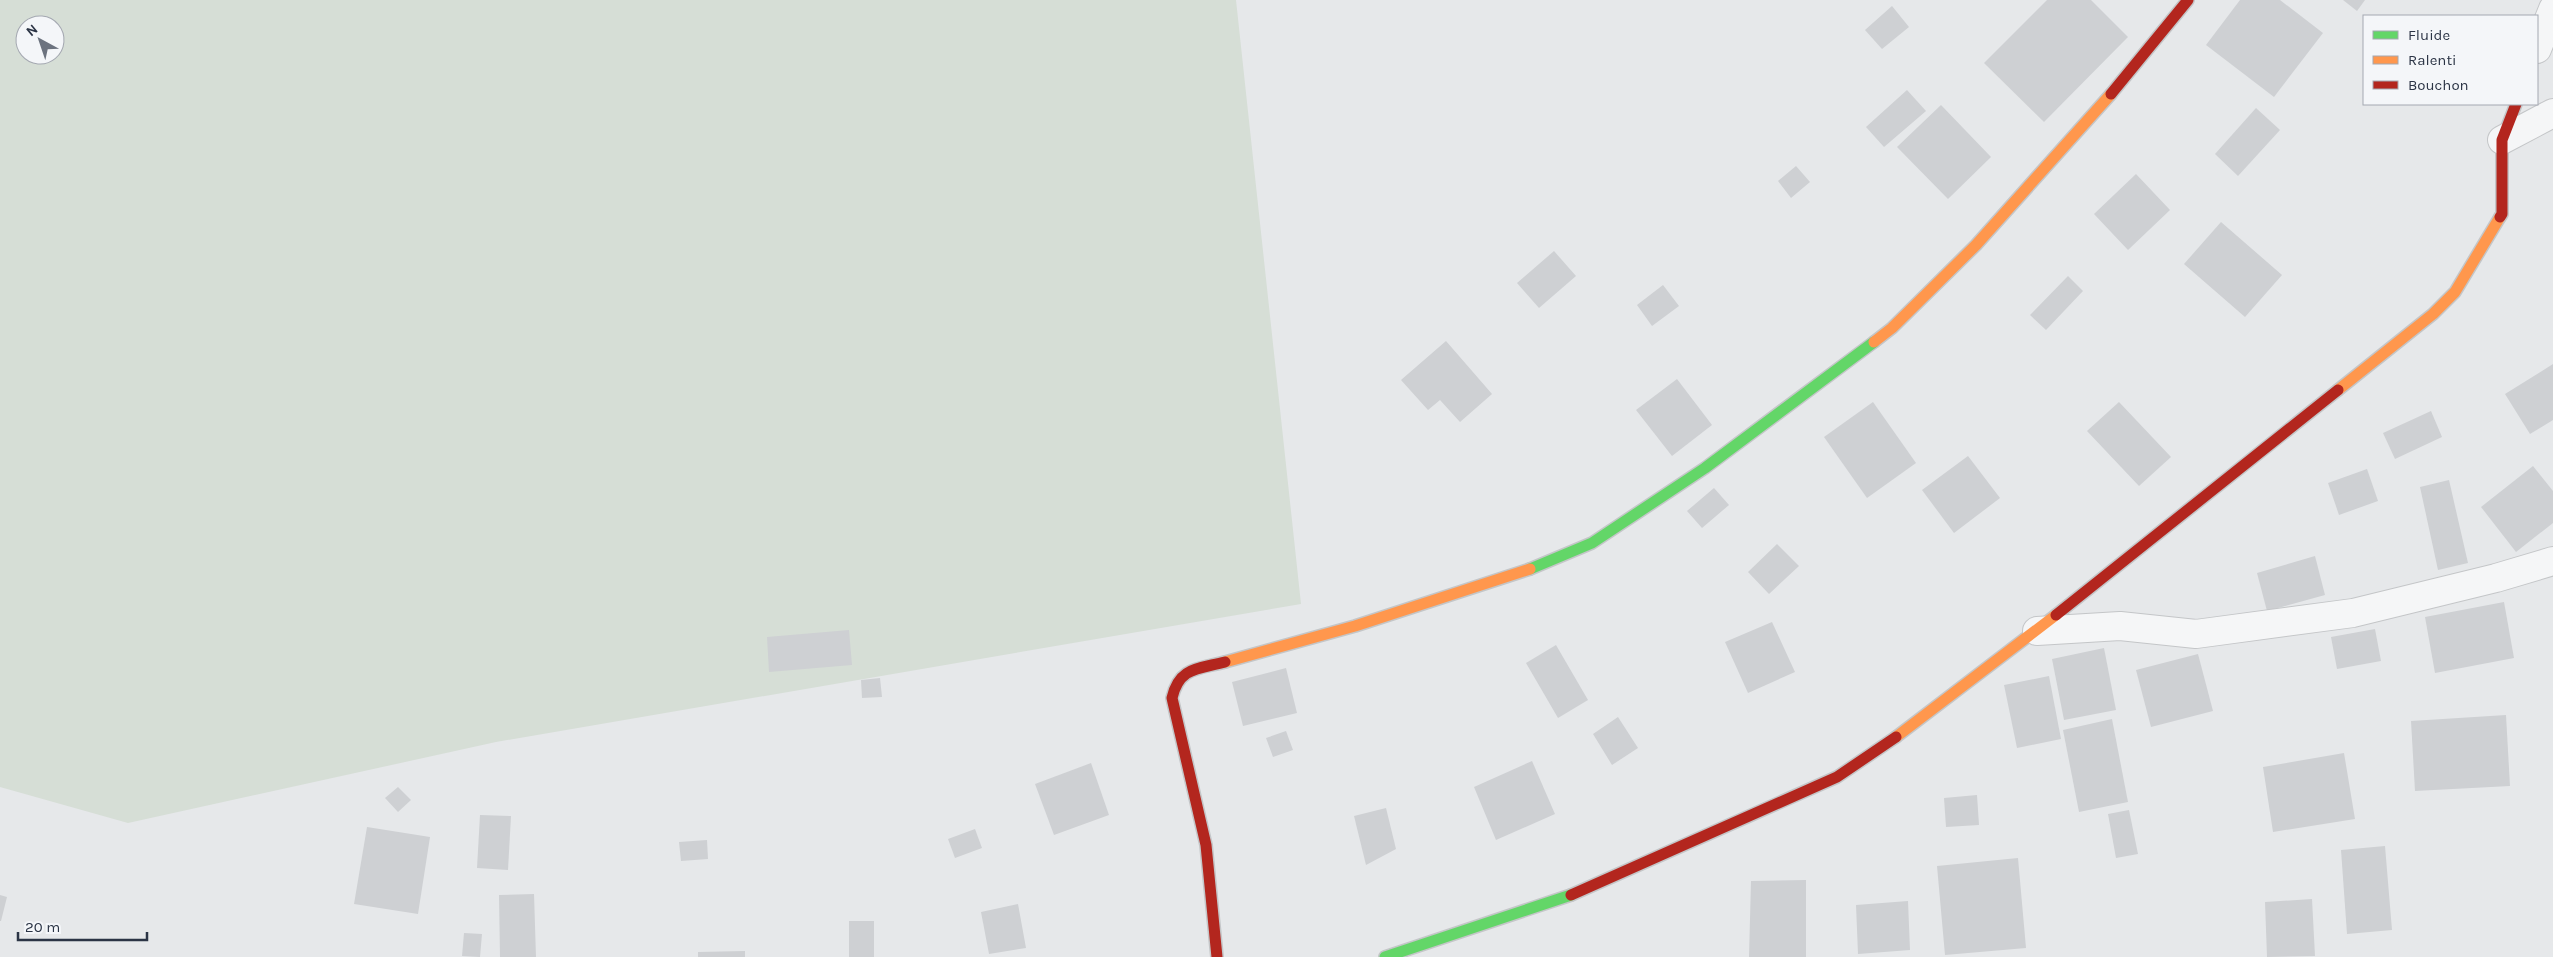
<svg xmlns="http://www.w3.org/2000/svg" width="2553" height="957" font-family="Karla,sans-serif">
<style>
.green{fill:#d6ded6;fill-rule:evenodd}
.building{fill:#ced0d3}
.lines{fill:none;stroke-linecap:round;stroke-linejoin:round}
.street-casing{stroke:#c4c6c8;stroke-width:30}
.fast-casing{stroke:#c4c6c8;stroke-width:14}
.slow-casing{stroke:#c4c6c8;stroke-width:14}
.jam-casing{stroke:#c4c6c8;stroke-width:14}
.street{stroke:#f5f6f7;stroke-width:28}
.fast{stroke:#63d668;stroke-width:11}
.slow{stroke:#ff974d;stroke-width:11}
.jam{stroke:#b3261e;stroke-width:11}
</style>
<rect width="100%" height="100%" fill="#e6e8ea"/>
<path class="green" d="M 0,0 L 1236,0 L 1301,604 L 496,742 L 128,823 L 0,787 ZM 25,25 L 55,25 L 55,55 L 25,55 Z"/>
<g class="building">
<polygon points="2047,0 2091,0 2128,37 2044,122 1984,63"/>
<polygon points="2240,0 2280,0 2323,33 2274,97 2206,45"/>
<polygon points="2343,0 2365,0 2357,11"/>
<polygon points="1892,6 1909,27 1882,49 1865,30"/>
<polygon points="1907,90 1926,111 1884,147 1866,127"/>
<polygon points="1941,105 1991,157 1948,199 1897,147"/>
<polygon points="2256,108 2280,130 2238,176 2215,154"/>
<polygon points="1796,166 1810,182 1791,198 1778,181"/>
<polygon points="2136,174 2170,210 2128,250 2094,214"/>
<polygon points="2221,222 2282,275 2245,317 2184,264"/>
<polygon points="1554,251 1576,276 1539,308 1517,283"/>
<polygon points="2068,276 2083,291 2046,330 2030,315"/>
<polygon points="1663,285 1679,306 1652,326 1637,305"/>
<polygon points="1446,341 1492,394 1460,422 1440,400 1428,410 1401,380"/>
<polygon points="2553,364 2553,420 2530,434 2505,394"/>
<polygon points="1677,379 1712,425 1672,456 1636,410"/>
<polygon points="1873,402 1916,463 1867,498 1824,437"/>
<polygon points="2119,402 2171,457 2139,486 2087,431"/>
<polygon points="2431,411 2442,437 2395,459 2383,433"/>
<polygon points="1968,456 2000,498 1954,533 1922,490"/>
<polygon points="2533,466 2553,491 2553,523 2516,552 2481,507"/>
<polygon points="2367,469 2378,501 2339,515 2328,483"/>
<polygon points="2449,480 2468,563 2438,570 2420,487"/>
<polygon points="1714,488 1729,505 1702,528 1687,511"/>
<polygon points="1777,544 1799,566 1769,594 1748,572"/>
<polygon points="2315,556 2325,595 2267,611 2257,573"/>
<polygon points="2504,602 2514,658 2435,673 2425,617"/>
<polygon points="1772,622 1795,672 1748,693 1725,642"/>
<polygon points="2375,629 2381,661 2337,669 2331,637"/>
<polygon points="849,630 852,665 769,672 767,637"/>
<polygon points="1556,645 1588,700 1558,718 1526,663"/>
<polygon points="2104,648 2116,710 2064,720 2052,659"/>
<polygon points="2198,654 2213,711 2151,727 2136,670"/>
<polygon points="1286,668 1297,713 1243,726 1232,682"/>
<polygon points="2049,676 2061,739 2017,748 2004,685"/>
<polygon points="880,678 882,697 862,698 861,680"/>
<polygon points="2506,715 2510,786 2415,791 2411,721"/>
<polygon points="1618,717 1638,748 1612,765 1593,734"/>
<polygon points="2112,719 2128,802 2079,812 2063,730"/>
<polygon points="1286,731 1293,750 1273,757 1266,738"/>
<polygon points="2344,753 2355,819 2273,832 2263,767"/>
<polygon points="1532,761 1555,814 1496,840 1474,787"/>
<polygon points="1091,763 1109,815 1054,835 1035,784"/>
<polygon points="398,787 411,800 398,812 385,798"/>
<polygon points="1977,795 1979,825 1946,827 1944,798"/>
<polygon points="1386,808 1396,849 1366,865 1354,816"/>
<polygon points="2129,810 2138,854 2116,858 2108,814"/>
<polygon points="480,815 511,816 508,870 477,868"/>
<polygon points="367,827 430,837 418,914 354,904"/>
<polygon points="975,829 982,848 955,858 948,839"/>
<polygon points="707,840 708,859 681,861 679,842"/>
<polygon points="2385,846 2392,930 2347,934 2341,850"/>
<polygon points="2018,858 2026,948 1945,955 1937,866"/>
<polygon points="1806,880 1806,957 1749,957 1751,881"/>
<polygon points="534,894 536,957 500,957 499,895"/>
<polygon points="0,895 7,897 1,921 0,921"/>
<polygon points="2312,899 2315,956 2267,957 2265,902"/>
<polygon points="1908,901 1910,950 1858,954 1856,905"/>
<polygon points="1018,904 1026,948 989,954 981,912"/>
<rect x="849" y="921" width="25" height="36"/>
<polygon points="464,933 482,934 480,957 462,956"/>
<polygon points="745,951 745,957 698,957 698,952"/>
</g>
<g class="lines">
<g class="street-casing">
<g id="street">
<polyline points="2537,49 2553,9"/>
<polyline points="2502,140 2553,113"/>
<polyline points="2037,631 2120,626 2196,634 2353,613 2496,578 2553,561"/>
</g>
</g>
<g class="fast-casing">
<g id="fast">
<polyline points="1530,569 1592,543 1705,468 1874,342"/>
<polyline points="1385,957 1571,895"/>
</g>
</g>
<g class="slow-casing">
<g id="slow">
<polyline points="1874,342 1892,328 1976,245 2111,94"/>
<polyline points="2338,390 2433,314 2455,292 2500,217"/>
<polyline points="1225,662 1355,626 1530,569"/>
<polyline points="1896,737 2056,615"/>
</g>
</g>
<g class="jam-casing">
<g id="jam">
<polyline points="2111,94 2188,0"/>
<polyline points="2500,217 2502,214 2502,140 2516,104"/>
<polyline points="2056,615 2338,390"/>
<polyline points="1571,895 1837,777 1896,737"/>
<path d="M 1217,957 L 1206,845 L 1172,698 C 1179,667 1198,669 1225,662"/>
</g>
</g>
<use href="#street" class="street"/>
<use href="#fast" class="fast"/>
<use href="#slow" class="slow"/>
<use href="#jam" class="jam"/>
</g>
<rect x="2363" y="15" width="175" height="90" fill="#f4f6f9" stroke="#a4a8b1"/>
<rect x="2373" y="31" width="25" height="8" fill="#63d668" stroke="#a4a8b1"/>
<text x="2408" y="40" font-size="15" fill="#2b3445">Fluide</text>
<rect x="2373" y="56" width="25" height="8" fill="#ff974d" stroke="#a4a8b1"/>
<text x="2408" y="65" font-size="15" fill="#2b3445">Ralenti</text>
<rect x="2373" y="81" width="25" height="8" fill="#b3261e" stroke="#a4a8b1"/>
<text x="2408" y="90" font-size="15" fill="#2b3445">Bouchon</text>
<g transform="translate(40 40) rotate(320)"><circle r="24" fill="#f4f6f9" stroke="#a4a8b1"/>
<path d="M0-4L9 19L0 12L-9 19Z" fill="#6c737f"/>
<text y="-8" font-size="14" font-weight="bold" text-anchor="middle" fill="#2b3445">N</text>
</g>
<path d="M18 932v8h129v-8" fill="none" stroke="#2b3445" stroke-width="2.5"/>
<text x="25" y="932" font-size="15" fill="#2b3445" stroke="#f4f6f9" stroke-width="4" paint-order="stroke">20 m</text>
</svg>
